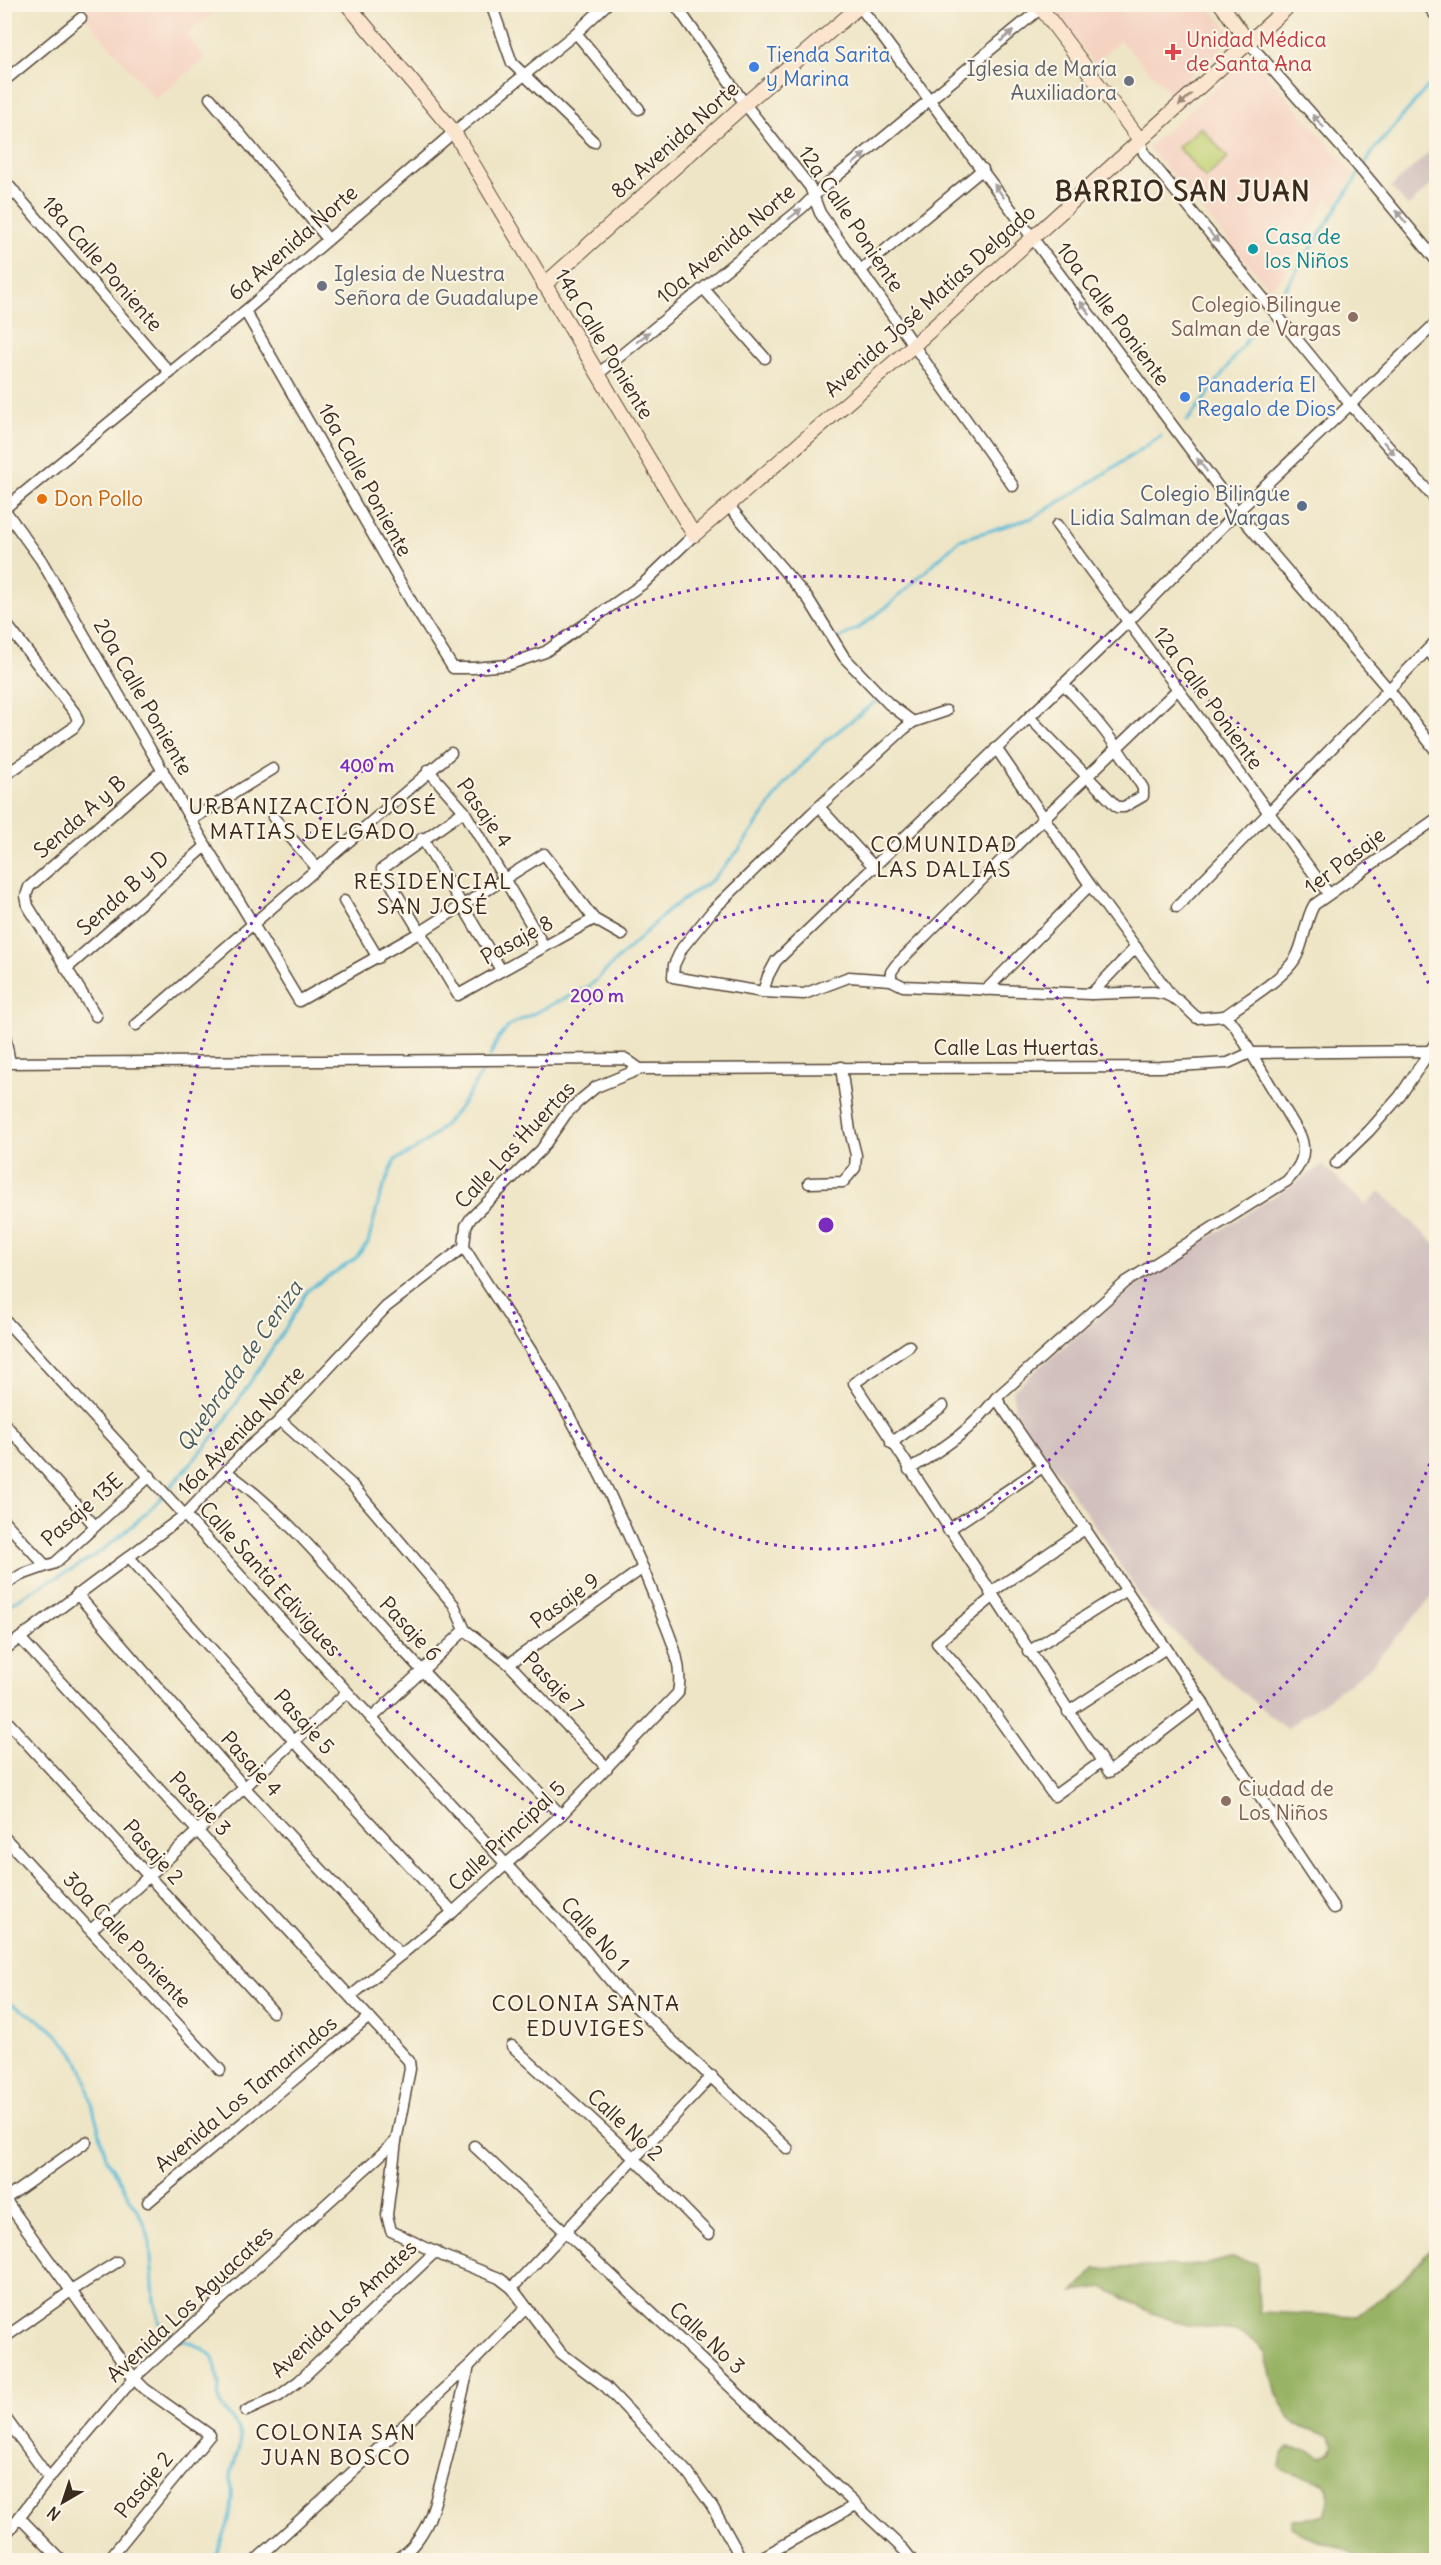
<svg xmlns="http://www.w3.org/2000/svg" width="1441" height="2565" font-family="Delius,sans-serif">
<style>
.built{fill:#f5d3c2}
.industrial{fill:#d1c0bd}
.green{fill:#c1d173;stroke:#7e7e48;stroke-width:1.5}
.forest{fill:#98b365;stroke:#6a6e42;stroke-width:1.5}
.lines{fill:none;stroke-linecap:round;stroke-linejoin:round}
.stream{stroke:#57bad6;stroke-width:3}
.street-casing{stroke:#564637;stroke-width:13}
.secondary-casing{stroke:#564637;stroke-width:16}
.street{stroke:#fff;stroke-width:10}
.secondary{stroke:#fce5cf;stroke-width:14}
.oneway{fill:#a79f9a}
.oneway2{fill:#9c8876}
.ring{fill:none;stroke:#7b2cbf;stroke-width:3;stroke-dasharray:3 6}
.health-dot{fill:#e0444e;stroke:#fcf5e5;stroke-width:2}
.shop-dot{fill:#3f7fe0;stroke:#fcf5e5;stroke-width:2}
.worship-dot{fill:#6b7280;stroke:#fcf5e5;stroke-width:2}
.culture-dot{fill:#0f9aa8;stroke:#fcf5e5;stroke-width:2}
.education-dot{fill:#8d6e63;stroke:#fcf5e5;stroke-width:2}
.food-dot{fill:#e8710a;stroke:#fcf5e5;stroke-width:2}
.service-dot{fill:#5c6f8a;stroke:#fcf5e5;stroke-width:2}
.labels{text-anchor:middle;stroke-width:4.5;stroke-linejoin:round;paint-order:stroke}
.health-label{font-size:21px;fill:#be3a42;stroke:#fcf5e5;text-anchor:start}
.shop-label{font-size:21px;fill:#366cbe;stroke:#fcf5e5;text-anchor:start}
.worship-label{font-size:21px;fill:#5b616d;stroke:#fcf5e5;text-anchor:end}
.street-label{font-size:21px;fill:#3b2a1e;stroke:#fcf5e5}
.culture-label{font-size:21px;fill:#0d838f;stroke:#fcf5e5;text-anchor:start}
.education-label{font-size:21px;fill:#785e54;stroke:#fcf5e5;text-anchor:end}
.service-label{font-size:21px;fill:#4e5e75;stroke:#fcf5e5;text-anchor:end}
.food-label{font-size:21px;fill:#c56008;stroke:#fcf5e5;text-anchor:start}
.neighbourhood-label{font-size:22px;letter-spacing:1.5px;fill:#3b2a1e;stroke:#fcf5e5}
.water-label{font-size:22px;font-style:italic;fill:#455c5e;stroke:#fcf5e5}
.district-label{font-size:27px;font-weight:bold;letter-spacing:1.5px;fill:#3b2a1e;stroke:#fcf5e5}
.centre{fill:#7b2cbf;stroke:#fcf5e5;stroke-width:3}
.ring-label{font-size:18px;text-anchor:middle;font-weight:bold;fill:#7b2cbf;stroke:#fcf5e5;stroke-width:4.5;stroke-linejoin:round;paint-order:stroke}
</style>
<rect width="100%" height="100%" fill="#fcf5e5"/>
<filter id="ink" filterUnits="userSpaceOnUse"><feTurbulence type="fractalNoise" baseFrequency=".0167" numOctaves="2"/><feDisplacementMap in="SourceGraphic" scale="12" xChannelSelector="R" yChannelSelector="G"/><feConvolveMatrix kernelMatrix="1 2 1 2 8 2 1 2 1" color-interpolation-filters="sRGB"/></filter>
<filter id="wash" filterUnits="userSpaceOnUse"><feTurbulence type="fractalNoise" baseFrequency=".008" numOctaves="4" result="noise"/><feDisplacementMap in="SourceGraphic" scale="24" xChannelSelector="R" yChannelSelector="G"/><feGaussianBlur stdDeviation="1.35" result="paint"/><feColorMatrix in="noise" values="0 0 0 0 0 0 0 0 0 0 0 0 0 0 0 0 0 1.4 0 .05"/><feComposite in="paint" operator="in"/></filter>
<g filter="url(#wash)">
<rect width="100%" height="100%" fill="#eee5c6"/>
<g class="built">
<polygon points="1060,4 1208,5 1233,36 1171,94 1120,40 1094,64 1055,12"/>
<polygon points="76,5 223,5 186,35 205,58 155,100"/>
<polygon points="1252,56 1354,175 1335,204 1327,198 1280,280 1269,288 1148,147"/>
</g>
<g class="industrial">
<polygon points="1436,146 1436,181 1408,206 1391,187"/>
<polygon points="1323,1165 1366,1205 1380,1191 1436,1245 1436,1593 1367,1670 1286,1729 1202,1658 1148,1608 1094,1524 1016,1414 1012,1391 1138,1283"/>
</g>
<polygon class="green" points="1201,127 1228,158 1205,178 1178,147"/>
<path class="forest" d="M 1436,2243 L 1436,2560 L 1357,2560 C 1347,2542 1307,2542 1292,2527 L 1292,2519 L 1301,2520 L 1325,2514 C 1343,2469 1303,2484 1280,2468 L 1282,2454 L 1288,2448 L 1309,2451 L 1322,2457 L 1331,2452 L 1334,2445 L 1329,2436 L 1297,2425 L 1290,2419 L 1276,2394 L 1265,2352 L 1255,2342 L 1236,2331 L 1187,2325 L 1152,2313 L 1104,2288 L 1074,2292 L 1095,2269 L 1204,2265 L 1231,2258 L 1257,2263 L 1259,2312 L 1357,2316 L 1401,2282 Z"/>
<g class="lines">
<g class="stream">
<polyline points="1278,300 1374,150 1436,77"/>
<polyline points="1187,421 1209,393 1263,317"/>
<polyline points="836,640 860,627 889,605 959,540 1032,518 1078,491 1161,436"/>
<polyline points="490,1056 498,1039 510,1025 590,986 671,908 712,880 739,850 784,785 823,743 879,699"/>
<path d="M 167,1491 L 217,1433 L 292,1318 L 308,1290 L 355,1259 L 368,1243 L 380,1196 L 395,1160 C 436,1143 468,1102 487,1062"/>
<path d="M 4,1609 C 26,1592 49,1582 73,1569 C 107,1550 136,1524 163,1496"/>
<path d="M 4,2001 C 38,2016 66,2036 83,2069 L 106,2157 L 145,2224 L 150,2243 L 154,2301 L 161,2326 L 176,2336"/>
<path d="M 182,2339 C 210,2353 214,2348 219,2384 C 219,2389 217,2396 220,2402 C 224,2413 236,2420 239,2432 C 243,2449 232,2461 231,2477 C 231,2484 233,2492 232,2499 C 231,2521 223,2541 214,2560"/>
</g>
</g>
</g>
<g filter="url(#ink)">
<g class="lines">
<g class="street-casing">
<g id="street">
<polyline points="491,4 512,63 594,142"/>
<polyline points="675,4 745,104 810,187 820,213 1013,486"/>
<polyline points="858,4 1237,512 1390,691 1436,751"/>
<polyline points="1427,4 1436,16"/>
<polyline points="576,33 639,109"/>
<polyline points="1248,42 1357,165 1436,260"/>
<polyline points="4,81 81,18"/>
<polyline points="210,98 327,238"/>
<polyline points="1140,140 1144,153 1350,404 1436,500"/>
<polyline points="4,180 170,373"/>
<polyline points="4,201 15,192"/>
<polyline points="860,271 983,169"/>
<polyline points="704,289 765,358"/>
<polyline points="245,311 412,603 453,668 473,668 507,665 545,652 644,583 694,535"/>
<polyline points="598,374 803,207 820,190 1046,4"/>
<polyline points="728,505 809,600 844,657 889,704 913,722"/>
<polyline points="4,509 41,560 206,846 299,1001 419,933 544,854 594,919 622,935"/>
<polyline points="4,509 245,311 454,132 576,33 607,4"/>
<polyline points="1057,525 1328,893"/>
<polyline points="4,621 75,713 78,721 73,728 4,776"/>
<polyline points="1429,650 1436,661"/>
<polyline points="1178,689 1045,817 896,965 891,972 891,980 903,986 1091,994 1153,992 1165,994 1179,1001 1197,1018 1225,1016"/>
<polyline points="946,711 913,722 904,729 811,814 713,910 682,948 674,965 673,977 763,992 768,976 776,961 1128,622 1237,512 1436,323"/>
<path d="M 1029,717 L 1117,807 L 1124,807 L 1143,796 L 1143,788 C 1119,748 1096,717 1063,684"/>
<polyline points="996,748 1090,885 1173,998"/>
<polyline points="428,770 464,811 544,946"/>
<polyline points="819,807 875,868"/>
<polyline points="464,811 382,869 458,995 594,919"/>
<polyline points="273,817 317,868"/>
<polyline points="191,820 273,769"/>
<polyline points="422,838 501,970"/>
<polyline points="344,901 378,958"/>
<polyline points="1177,907 1436,641"/>
<polyline points="66,969 206,846"/>
<polyline points="986,990 1090,885"/>
<polyline points="763,992 804,994 849,977 891,980"/>
<polyline points="1091,994 1136,947"/>
<polyline points="96,1016 28,906 26,896 29,887 163,770"/>
<polyline points="136,1025 451,753"/>
<polyline points="4,1031 10,1063"/>
<polyline points="4,1063 626,1059 640,1069"/>
<polyline points="1336,1163 1369,1131 1400,1096 1436,1042"/>
<polyline points="809,1183 843,1182 855,1168 856,1155 850,1131 841,1067"/>
<polyline points="4,1319 585,1950 619,1991 788,2149"/>
<polyline points="909,1346 854,1383 1109,1772 1202,1701"/>
<polyline points="996,1398 1202,1701 1224,1743 1334,1908"/>
<polyline points="280,1420 351,1484 454,1605 465,1630 509,1664 607,1768"/>
<polyline points="4,1423 95,1526"/>
<polyline points="891,1443 943,1406"/>
<path d="M 909,1470 C 943,1448 971,1431 996,1398 L 1126,1282 L 1287,1181 C 1300,1167 1308,1154 1300,1135 L 1235,1026 L 1225,1016 C 1245,1001 1282,980 1295,959 C 1305,943 1304,922 1314,905 L 1436,819"/>
<path d="M 227,1472 C 289,1516 337,1578 388,1634 C 444,1695 503,1755 561,1815"/>
<polyline points="4,1521 46,1566"/>
<polyline points="948,1530 1044,1466"/>
<polyline points="129,1557 295,1742 453,1912"/>
<polyline points="4,1585 21,1575 55,1563 150,1476"/>
<polyline points="990,1593 1086,1528"/>
<polyline points="77,1594 245,1788 401,1955"/>
<polyline points="993,1597 937,1643 977,1688 1054,1796 1101,1762"/>
<polyline points="20,1638 409,2061 410,2069 396,2141 387,2215 391,2231 443,2256 499,2278 512,2288 561,2353 606,2387 688,2473 712,2506 742,2560"/>
<polyline points="4,1650 186,1514 248,1448 277,1423 386,1307 464,1247"/>
<polyline points="1028,1652 1127,1590"/>
<polyline points="509,1664 643,1568"/>
<polyline points="1068,1712 1166,1648"/>
<polyline points="4,1718 273,2012"/>
<polyline points="371,1719 465,1630"/>
<polyline points="4,1837 220,2070"/>
<polyline points="91,1930 346,1693"/>
<path d="M 351,1996 L 453,1912 L 561,1815 L 678,1693 C 684,1662 669,1635 658,1606 C 628,1528 590,1450 547,1377 C 521,1332 490,1291 464,1247 L 466,1226 L 471,1218 L 541,1150 L 566,1114 L 578,1102 L 596,1087 L 640,1069 L 1160,1067 L 1228,1063 L 1250,1053 L 1436,1051"/>
<polyline points="512,2046 634,2158 709,2234"/>
<polyline points="474,2146 904,2550 912,2560"/>
<polyline points="4,2198 134,2378 145,2389 210,2435 108,2560"/>
<polyline points="4,2200 86,2142"/>
<polyline points="148,2202 369,2017"/>
<polyline points="512,2288 712,2076"/>
<polyline points="4,2338 71,2291 117,2262"/>
<polyline points="246,2411 279,2396 299,2381 436,2251"/>
<polyline points="4,2416 49,2478"/>
<polyline points="20,2518 61,2560"/>
<polyline points="4,2537 49,2478 134,2378 396,2141"/>
<polyline points="256,2560 470,2365 526,2308"/>
<path d="M 395,2560 C 412,2550 425,2532 431,2514 C 447,2468 457,2414 469,2366"/>
<polyline points="757,2560 856,2505"/>
</g>
</g>
<g class="secondary-casing">
<g id="secondary">
<polyline points="347,4 454,132 694,535 914,345 1291,4"/>
<polyline points="1038,4 1140,140"/>
<polyline points="1221,4 1248,42"/>
<polyline points="544,285 745,104 862,4"/>
</g>
</g>
<use href="#street" class="street"/>
<use href="#secondary" class="secondary"/>
</g>
<defs><path id="oneway-solid" d="M-6-.8H1V-3.2L6.5 0L1 3.2V.8H-6Z" transform="scale(1.5)"/></defs>
<g class="oneway">
<use href="#oneway-solid" transform="translate(1007 36) rotate(-40)"/>
<use href="#oneway-solid" transform="translate(1318 121) rotate(-132)"/>
<use href="#oneway-solid" transform="translate(859 159) rotate(-39)"/>
<use href="#oneway-solid" transform="translate(999 191) rotate(-126)"/>
<use href="#oneway-solid" transform="translate(795 214) rotate(-39)"/>
<use href="#oneway-solid" transform="translate(1401 217) rotate(-130)"/>
<use href="#oneway-solid" transform="translate(1213 236) rotate(51)"/>
<use href="#oneway-solid" transform="translate(1085 308) rotate(-127)"/>
<use href="#oneway-solid" transform="translate(643 337) rotate(-39)"/>
<use href="#oneway-solid" transform="translate(1389 448) rotate(48)"/>
<use href="#oneway-solid" transform="translate(1202 465) rotate(-127)"/>
</g>
<use class="oneway2" href="#oneway-solid" transform="translate(1185 100) rotate(138)"/>
</g>
<g class="ring">
<circle cx="826" cy="1225" r="324"/>
<path d="M1436 1447A649 649 0 1 1 1436 1003"/>
</g>
<path class="health-dot" d="M1170 43h6v6h6v6h-6v6h-6v-6h-6v-6h6z"/>
<g class="shop-dot">
<circle cx="754" cy="67" r="6"/>
<circle cx="1185" cy="397" r="6"/>
</g>
<g class="worship-dot">
<circle cx="1129" cy="81" r="6"/>
<circle cx="322" cy="286" r="6"/>
</g>
<circle class="culture-dot" cx="1253" cy="249" r="6"/>
<g class="education-dot">
<circle cx="1353" cy="317" r="6"/>
<circle cx="1226" cy="1801" r="6"/>
</g>
<circle class="food-dot" cx="42" cy="499" r="6"/>
<circle class="service-dot" cx="1302" cy="506" r="6"/>
<g class="labels">
<g class="health-label">
<text x="1186" y="47">Unidad Médica<tspan x="1186" dy="24">de Santa Ana</tspan></text>
</g>
<g class="shop-label">
<text x="766" y="62">Tienda Sarita<tspan x="766" dy="24">y Marina</tspan></text>
<text x="1197" y="392">Panadería El<tspan x="1197" dy="24">Regalo de Dios</tspan></text>
</g>
<g class="worship-label">
<text x="1117" y="76">Iglesia de María<tspan x="1117" dy="24">Auxiliadora</tspan></text>
<text x="334" y="281" text-anchor="start">Iglesia de Nuestra<tspan x="334" dy="24">Señora de Guadalupe</tspan></text>
</g>
<g class="street-label">
<text transform="translate(675 140) rotate(-42)" y="7">8a Avenida Norte</text>
<text transform="translate(851 219) rotate(56)" y="7">12a Calle Poniente</text>
<text transform="translate(293 243) rotate(-41)" y="7">6a Avenida Norte</text>
<text transform="translate(726 244) rotate(-40)" y="7">10a Avenida Norte</text>
<text transform="translate(102 264) rotate(49)" y="7">18a Calle Poniente</text>
<text transform="translate(930 301) rotate(-42)" y="7">Avenida José Matías Delgado</text>
<text transform="translate(1113 314) rotate(53)" y="7">10a Calle Poniente</text>
<text transform="translate(604 344) rotate(59)" y="7">14a Calle Poniente</text>
<text transform="translate(365 480) rotate(61)" y="7">16a Calle Poniente</text>
<text transform="translate(143 697) rotate(60)" y="7">20a Calle Poniente</text>
<text transform="translate(1208 698) rotate(54)" y="7">12a Calle Poniente</text>
<text transform="translate(484 813) rotate(55)" y="7">Pasaje 4</text>
<text transform="translate(80 817) rotate(-41)" y="7">Senda A y B</text>
<text transform="translate(1345 861) rotate(-37)" y="7">1er Pasaje</text>
<text transform="translate(123 893) rotate(-42)" y="7">Senda B y D</text>
<text transform="translate(517 940) rotate(-29)" y="7">Pasaje 8</text>
<text x="1016" y="1055">Calle Las Huertas</text>
<text transform="translate(515 1145) rotate(-47)" y="7">Calle Las Huertas</text>
<text transform="translate(241 1431) rotate(-46)" y="7">16a Avenida Norte</text>
<text transform="translate(82 1510) rotate(-41)" y="7">Pasaje 13E</text>
<text transform="translate(270 1579) rotate(48)" y="7">Calle Santa Edivigues</text>
<text transform="translate(565 1601) rotate(-36)" y="7">Pasaje 9</text>
<text transform="translate(410 1629) rotate(47)" y="7">Pasaje 6</text>
<text transform="translate(553 1683) rotate(46)" y="7">Pasaje 7</text>
<text transform="translate(304 1722) rotate(48)" y="7">Pasaje 5</text>
<text transform="translate(251 1764) rotate(48)" y="7">Pasaje 4</text>
<text transform="translate(200 1804) rotate(47)" y="7">Pasaje 3</text>
<text transform="translate(507 1836) rotate(-43)" y="7">Calle Principal 5</text>
<text transform="translate(153 1852) rotate(48)" y="7">Pasaje 2</text>
<text transform="translate(595 1934) rotate(48)" y="7">Calle No 1</text>
<text transform="translate(127 1940) rotate(47)" y="7">30a Calle Poniente</text>
<text transform="translate(246 2094) rotate(-40)" y="7">Avenida Los Tamarindos</text>
<text transform="translate(625 2125) rotate(43)" y="7">Calle No 2</text>
<text transform="translate(190 2304) rotate(-43)" y="7">Avenida Los Aguacates</text>
<text transform="translate(344 2309) rotate(-43)" y="7">Avenida Los Amates</text>
<text transform="translate(707 2338) rotate(43)" y="7">Calle No 3</text>
<text transform="translate(144 2485) rotate(-51)" y="7">Pasaje 2</text>
</g>
<g class="culture-label">
<text x="1265" y="244">Casa de<tspan x="1265" dy="24">los Niños</tspan></text>
</g>
<g class="education-label">
<text x="1341" y="312">Colegio Bilingue<tspan x="1341" dy="24">Salman de Vargas</tspan></text>
<text x="1238" y="1796" text-anchor="start">Ciudad de<tspan x="1238" dy="24">Los Niños</tspan></text>
</g>
<g class="service-label">
<text x="1290" y="501">Colegio Bilingue<tspan x="1290" dy="24">Lidia Salman de Vargas</tspan></text>
</g>
<g class="food-label">
<text x="54" y="506">Don Pollo</text>
</g>
<g class="neighbourhood-label">
<text x="313" y="814">URBANIZACIÓN JOSÉ<tspan x="313" dy="25">MATIAS DELGADO</tspan></text>
<text x="944" y="852">COMUNIDAD<tspan x="944" dy="25">LAS DALIAS</tspan></text>
<text x="433" y="889">RESIDENCIAL<tspan x="433" dy="25">SAN JOSÉ</tspan></text>
<text x="586" y="2011">COLONIA SANTA<tspan x="586" dy="25">EDUVIGES</tspan></text>
<text x="336" y="2440">COLONIA SAN<tspan x="336" dy="25">JUAN BOSCO</tspan></text>
</g>
<g class="water-label">
<text transform="translate(239 1366) rotate(-55)" y="8">Quebrada de Ceniza</text>
</g>
<g class="district-label">
<text x="1183" y="201">BARRIO SAN JUAN</text>
</g>
</g>
<circle cx="826" cy="1225" r="9" class="centre"/>
<g class="ring-label">
<text x="367" y="772">400 m</text>
<text x="597" y="1002">200 m</text>
</g>
<rect width="1441" height="2565" fill="none" stroke="#fcf5e5" stroke-width="24"/>
<g transform="translate(63 2502) rotate(219)" stroke="#fcf5e5" stroke-width="4.5" paint-order="stroke">
<path d="M0-4.5L10 22L0 15L-10 22Z" fill="#3b2a1e"/>
<text y="-9" font-size="16" font-weight="bold" text-anchor="middle" fill="#3b2a1e">N</text>
</g>
</svg>
